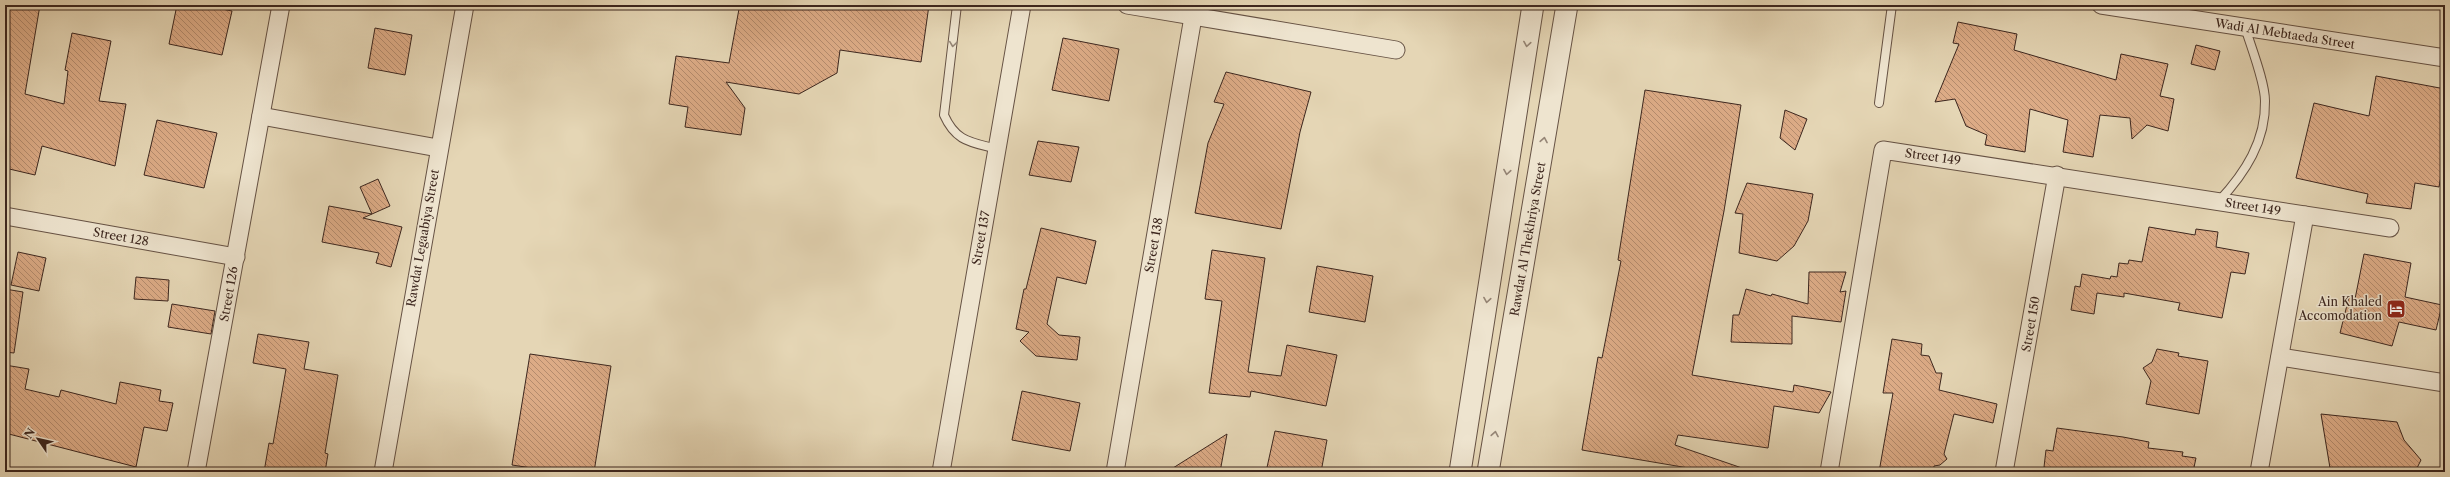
<svg xmlns="http://www.w3.org/2000/svg" width="2450" height="477" font-family="'Libre Caslon Text',serif">
<style>
.building{fill:url(#building-back-hatch);stroke:#3c261e}
.lines{fill:none;stroke-linecap:round;stroke-linejoin:round}
.service-casing{stroke:#665244;stroke-width:10}
.minor-casing{stroke:#665244;stroke-width:19}
.tertiary-casing{stroke:#665244;stroke-width:23}
.service{stroke:#eee4cf;stroke-width:8}
.minor{stroke:#eee4cf;stroke-width:17}
.tertiary{stroke:#eee4cf;stroke-width:21}
.oneway{stroke:#958576}
.labels{text-anchor:middle;stroke-width:3;stroke-linejoin:round;paint-order:stroke}
.street-label{font-size:12px;fill:#3c261e;stroke:#eee4cf}
.poi-label{font-size:12px;fill:#3c261e;stroke:#eee4cf;text-anchor:end}
</style>
<defs>
<pattern id="building-back-hatch" width="6" height="6" patternUnits="userSpaceOnUse"><rect width="6" height="6" fill="#dcab86"/><path d="M-1 5l2 2M0 0l6 6M5-1l2 2" fill="none" stroke="#b48b6d"/></pattern>
</defs>
<rect width="100%" height="100%" fill="#e5d6b5"/>
<filter id="stains"><feTurbulence type="fractalNoise" baseFrequency=".005" numOctaves="4"/><feColorMatrix values="0 0 0 0 .2 0 0 0 0 .09 0 0 0 0 .02 0 0 0 .5 -.17"/></filter>
<radialGradient id="worn" r=".72"><stop offset=".6" stop-color="#630" stop-opacity="0"/><stop offset="1" stop-color="#630" stop-opacity=".3"/></radialGradient>
<g class="building">
<polygon points="5,5 40,5 25,94 64,104 68,71 65,70 72,33 111,41 99,101 126,104 115,166 42,146 35,175 5,168"/>
<polygon points="177,5 202,5 232,11 222,55 169,44"/>
<polygon points="745,5 929,5 921,62 840,50 837,73 799,94 726,82 745,108 741,135 685,127 688,107 669,104 676,56 729,63 739,9"/>
<polygon points="1958,22 2017,34 2014,50 2116,80 2121,54 2168,64 2160,96 2174,99 2168,131 2147,125 2132,139 2130,118 2100,115 2093,157 2063,152 2068,120 2030,109 2025,152 1985,145 1987,135 1966,126 1955,99 1935,102 1959,44 1953,43"/>
<polygon points="375,28 412,35 405,75 368,68"/>
<polygon points="1063,38 1119,49 1109,101 1052,90"/>
<polygon points="2196,45 2220,51 2215,70 2191,64"/>
<polygon points="1226,72 1311,92 1300,132 1281,229 1195,213 1208,143 1224,104 1214,102"/>
<polygon points="2376,76 2445,89 2445,152 2439,187 2415,183 2411,209 2366,203 2368,194 2296,178 2314,103 2369,116"/>
<polygon points="1645,90 1741,105 1724,211 1692,375 1793,392 1794,385 1831,392 1819,413 1774,406 1768,448 1678,435 1675,445 1742,468 1741,472 1712,472 1582,450 1598,357 1602,358 1621,261 1618,260"/>
<polygon points="1785,110 1807,119 1795,150 1780,138"/>
<polygon points="157,120 217,133 204,188 144,175"/>
<polygon points="1038,141 1079,147 1071,182 1029,175"/>
<polygon points="378,179 390,206 372,214 360,187"/>
<polygon points="1747,183 1813,194 1808,221 1794,246 1777,261 1739,253 1743,214 1735,213"/>
<polygon points="329,206 372,214 363,218 402,227 391,267 376,263 379,253 322,242"/>
<polygon points="2149,227 2195,235 2196,229 2218,232 2216,247 2249,253 2245,274 2231,272 2222,318 2178,310 2180,303 2124,293 2124,297 2097,293 2094,314 2071,310 2075,286 2080,287 2082,274 2110,279 2111,276 2117,277 2119,263 2128,264 2129,260 2142,262"/>
<polygon points="1041,228 1096,241 1086,284 1057,277 1047,324 1059,335 1080,337 1077,360 1036,356 1020,341 1029,332 1016,329 1024,289 1026,289"/>
<polygon points="1212,250 1265,258 1248,372 1281,376 1287,345 1337,355 1326,406 1251,391 1250,397 1209,393 1222,301 1205,299"/>
<polygon points="18,252 46,258 39,291 11,285"/>
<polygon points="2364,254 2411,263 2405,297 2442,305 2436,330 2399,322 2392,346 2340,333 2349,297 2355,299"/>
<polygon points="1317,266 1373,276 1365,322 1309,312"/>
<polygon points="1809,272 1846,272 1840,292 1846,291 1841,322 1792,316 1792,344 1731,342 1733,315 1739,315 1746,289 1771,296 1772,294 1808,304"/>
<polygon points="136,277 169,280 168,301 134,299"/>
<polygon points="5,289 23,292 14,353 5,352"/>
<polygon points="172,304 215,311 211,334 168,327"/>
<polygon points="258,334 309,342 304,369 338,375 325,453 328,454 325,472 264,472 269,443 273,444 286,369 253,363"/>
<polygon points="1892,339 1922,344 1921,355 1929,356 1936,373 1942,373 1939,390 1997,404 1993,423 1954,414 1944,454 1947,459 1940,465 1934,466 1933,472 1879,472 1893,393 1883,393"/>
<polygon points="2157,349 2179,353 2178,356 2208,361 2199,414 2146,404 2151,381 2143,368 2152,362"/>
<polygon points="530,354 611,366 594,472 558,472 512,465"/>
<polygon points="5,365 29,369 25,389 59,397 61,390 116,404 120,382 161,390 159,401 173,403 167,431 144,427 136,467 5,433"/>
<polygon points="1022,391 1080,403 1070,451 1012,440"/>
<polygon points="2321,414 2397,422 2404,440 2421,460 2415,472 2337,472 2330,468"/>
<polygon points="2057,428 2123,437 2149,442 2148,448 2183,452 2182,456 2196,458 2193,472 2047,472 2048,468 2044,467 2046,450 2053,451"/>
<polygon points="1275,431 1327,440 1321,472 1266,472"/>
<polygon points="1227,434 1220,472 1194,472 1173,468"/>
</g>
<g class="lines">
<g class="service-casing">
<g id="service">
<path d="M 957,5 L 944,115 C 956,142 971,142 997,149"/>
<polyline points="1879,103 1892,5"/>
<path d="M 2219,201 C 2245,173 2266,141 2265,101 C 2265,82 2251,47 2245,27"/>
</g>
</g>
<g class="minor-casing">
<g id="minor">
<polyline points="1127,5 1396,50"/>
<polyline points="2101,5 2445,58"/>
<polyline points="261,116 438,148"/>
<polyline points="5,216 236,257"/>
<polyline points="2280,357 2445,383"/>
<polyline points="196,472 281,5"/>
<polyline points="383,472 465,5"/>
<polyline points="941,472 1022,5"/>
<polyline points="1115,472 1193,17"/>
<polyline points="1829,472 1883,150 2390,228"/>
<polyline points="2004,472 2057,175"/>
<polyline points="2259,472 2305,215"/>
</g>
</g>
<g class="tertiary-casing">
<g id="tertiary">
<polyline points="1460,472 1533,5"/>
<polyline points="1488,472 1567,5"/>
</g>
</g>
<use href="#service" class="service"/>
<use href="#minor" class="minor"/>
<use href="#tertiary" class="tertiary"/>
</g>
<defs><path id="oneway-chevron" d="M-2-3.5L2.5 0L-2 3.5" fill="none" stroke-width="1.6" stroke-linecap="round" stroke-linejoin="round"/></defs>
<g class="oneway">
<use href="#oneway-chevron" transform="translate(953 44) rotate(97)"/>
<use href="#oneway-chevron" transform="translate(1527 44) rotate(99)"/>
<use href="#oneway-chevron" transform="translate(1544 140) rotate(-80)"/>
<use href="#oneway-chevron" transform="translate(1507 172) rotate(99)"/>
<use href="#oneway-chevron" transform="translate(1487 300) rotate(99)"/>
<use href="#oneway-chevron" transform="translate(1495 434) rotate(-80)"/>
</g>
<defs>
<g id="hotel-square" transform="scale(1)"><rect x="-9" y="-9" width="18" height="18" rx="4" fill="#8f2418" stroke="#eee4cf"/><path d="M-6-4.5h1.5V1H6V5H4.5V3h-9V5H-6ZM-4 0a1.8 1.8 0 1 1 3.6 0ZM.5 0V-2.5h3Q6-2.5 6 0Z" fill="#fff"/></g>
</defs>
<g fill-rule="evenodd">
<use href="#hotel-square" x="2396" y="309"/>
</g>
<g class="labels">
<g class="street-label">
<text transform="translate(2285 34) rotate(9)" y="4">Wadi Al Mebtaeda Street</text>
<text transform="translate(1933 157) rotate(8)" y="4">Street 149</text>
<text transform="translate(2253 207) rotate(9)" y="4">Street 149</text>
<text transform="translate(121 237) rotate(10)" y="4">Street 128</text>
<text transform="translate(423 238) rotate(-80)" y="4">Rawdat Legaabiya Street</text>
<text transform="translate(981 238) rotate(-80)" y="4">Street 137</text>
<text transform="translate(1528 239) rotate(-80)" y="4">Rawdat Al Thekhriya Street</text>
<text transform="translate(1154 245) rotate(-80)" y="4">Street 138</text>
<text transform="translate(229 294) rotate(-80)" y="4">Street 126</text>
<text transform="translate(2031 324) rotate(-80)" y="4">Street 150</text>
</g>
<g class="poi-label">
<text x="2382" y="306">Ain Khaled<tspan x="2382" dy="14">Accomodation</tspan></text>
</g>
</g>
<rect width="2450" height="477" fill="none" stroke="#e5d6b5" stroke-width="20"/>
<rect x="6" y="6" width="2438" height="465" fill="none" stroke="#3c261e" stroke-width="2"/>
<rect x="10" y="10" width="2430" height="457" fill="none" stroke="#3c261e"/>
<g transform="translate(38 439) rotate(304)" stroke="#eee4cf" stroke-width="3" paint-order="stroke">
<path d="M0-3L7 15L0 10L-7 15Z" fill="#3c261e"/>
<text y="-6" font-size="11" font-weight="bold" text-anchor="middle" fill="#3c261e">N</text>
</g>
<rect width="100%" height="100%" filter="url(#stains)"/>
<rect width="100%" height="100%" fill="url(#worn)"/>
</svg>
